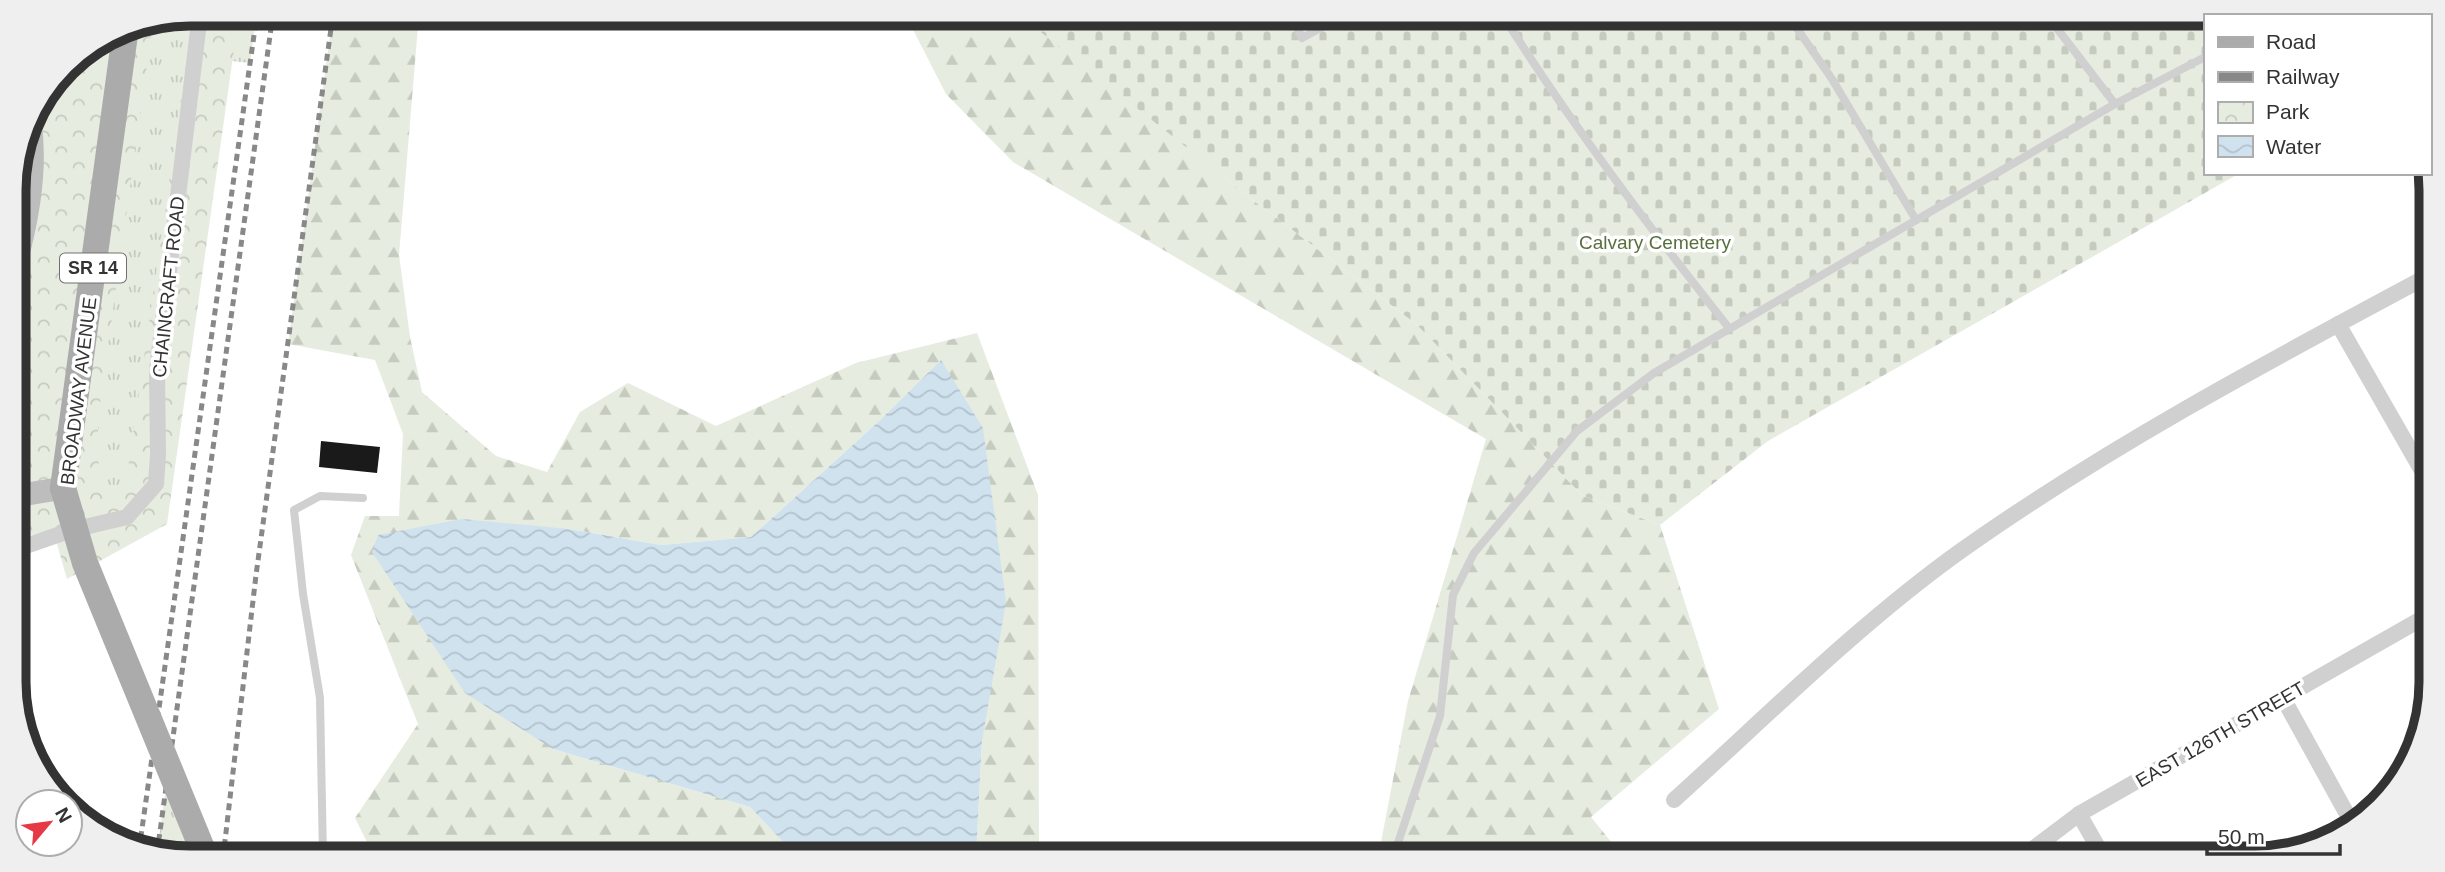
<svg xmlns="http://www.w3.org/2000/svg" width="2445" height="872" font-family="Arial,sans-serif">
<style>
.grass{fill:url(#grass-tufts)}
.forest{fill:url(#forest-firs)}
.cemetery{fill:url(#cemetery-stones)}
.park{fill:url(#park-crowns)}
.water{fill:url(#water-waves)}
.building{fill:#1a1a1a}
.lines{fill:none;stroke-linecap:round;stroke-linejoin:round}
.lane{stroke:#d0d0d0;stroke-width:8}
.street{stroke:#d0d0d0;stroke-width:16}
.secondary{stroke:#bdbdbd;stroke-width:23}
.primary{stroke:#ababab;stroke-width:26}
.rail{stroke:#888;stroke-width:5;stroke-dasharray:7 5;stroke-linecap:butt}
.primary-bridge{stroke:#ababab;stroke-width:26}
.labels{text-anchor:middle;stroke-width:7;stroke-linejoin:round;paint-order:stroke}
.shield{fill:#fff;stroke:#707070;stroke-width:2}
.shield-label{font-size:18px;font-weight:bold;fill:#333}
.park-label{font-size:19px;fill:#56703f;stroke:#fff}
.street-label{font-size:19px;fill:#333;stroke:#fff}
.rim{fill:none;stroke:#333;stroke-width:9}
</style>
<defs>
<pattern id="grass-tufts" width="24" height="20" patternUnits="userSpaceOnUse" patternTransform="scale(1.75)"><rect width="24" height="20" fill="#e6ecdf"/><path d="M3 7l-1-3M5 7V3M7 7l1-3M15 17l-1-3M17 17v-4M19 17l1-3" fill="none" stroke="#c6cbc0"/></pattern>
<pattern id="forest-firs" width="22" height="20" patternUnits="userSpaceOnUse" patternTransform="scale(1.75)"><rect width="22" height="20" fill="#e6ecdf"/><path d="M5 1l3.5 6h-7zM16 11l3.5 6h-7z" fill="#c6cbc0"/></pattern>
<pattern id="cemetery-stones" width="16" height="16" patternUnits="userSpaceOnUse" patternTransform="scale(1.75)"><rect width="16" height="16" fill="#e6ecdf"/><path d="M2 7V4a2 2 0 0 1 4 0v3zM10 15v-3a2 2 0 0 1 4 0v3z" fill="#c6cbc0"/></pattern>
<pattern id="park-crowns" width="20" height="18" patternUnits="userSpaceOnUse" patternTransform="scale(1.75)"><rect width="20" height="18" fill="#e6ecdf"/><path d="M2 6a3 3 0 1 1 6 0M12 15a3 3 0 1 1 6 0" fill="none" stroke="#c6cbc0"/></pattern>
<pattern id="water-waves" width="16" height="10" patternUnits="userSpaceOnUse" patternTransform="scale(1.75)"><rect width="16" height="10" fill="#cfe2ee"/><path d="M0 5q4-4 8 0t8 0" fill="none" stroke="#b2c2cd"/></pattern>
</defs>
<rect width="100%" height="100%" fill="#fff"/>
<g class="grass">
<polygon points="190,14 257,14 250,63 195,57 127,517 72,530 14,178 126,27"/>
<polygon points="169,765 205,858 157,853"/>
</g>
<g class="forest">
<polygon points="333,14 419,14 399,255 410,337 422,392 496,456 547,472 580,412 628,383 716,426 856,363 977,333 1038,495 1039,858 976,858 982,741 941,360 877,423 751,537 661,545 569,529 553,749 750,807 798,858 375,858 355,818 418,724 351,555 365,516 399,516 403,434 375,360 288,344"/>
<polygon points="905,14 1020,14 1249,197 1416,324 1583,496 1660,525 1719,709 1591,817 1624,858 1378,858 1408,701 1486,439 1013,162 946,94"/>
</g>
<polygon class="cemetery" points="1018,14 2255,14 2266,16 2205,16 2205,173 2240,173 1768,441 1660,525 1583,496 1416,324 1249,197"/>
<polygon class="park" points="193,14 239,14 167,524 67,579 53,530 16,539 14,178 32,112 74,58 123,27 153,21 98,418 98,466 105,513 124,498"/>
<polygon class="water" points="941,360 983,428 1006,602 982,741 976,858 798,858 750,807 553,749 465,693 372,552 378,535 462,519 569,529 661,545 751,537 877,423"/>
<polygon class="building" points="321,441 380,447 377,473 319,467"/>
<g class="lines">
<g class="lane">
<polyline points="1291,14 1302,38 1326,25 1335,14"/>
<path d="M 1502,14 C 1571,124 1649,227 1729,328"/>
<polyline points="1787,14 1832,79 1916,220"/>
<polyline points="2046,14 2115,104"/>
<polyline points="323,858 320,698 303,594 294,510 320,496 363,498"/>
<polyline points="1393,858 1440,716 1453,595 1474,553 1577,431 1654,373 2115,104 2205,57"/>
</g>
<g class="street">
<polyline points="2338,324 2425,476"/>
<polyline points="16,553 23,547 72,530 127,517 156,484 158,455 157,370 200,14"/>
<polyline points="2283,698 2353,825"/>
<path d="M 1674,800 C 1767,716 1861,622 1962,550 C 2109,446 2269,361 2428,276"/>
<polyline points="2079,814 2104,858"/>
<polyline points="2021,858 2079,814 2423,618"/>
</g>
<g class="secondary">
<path d="M 15,265 C 28,219 37,169 30,122"/>
<polyline points="16,496 63,488"/>
</g>
<polyline class="primary" points="63,488 126,27"/>
<g class="rail">
<polyline points="139,850 257,14"/>
<polyline points="157,853 273,14"/>
<polyline points="223,858 256,575 333,14"/>
</g>
<polyline class="primary-bridge" points="63,488 85,563 206,858"/>
</g>
<g class="labels">
<rect class="shield" x="60" y="253.5" width="66" height="29" rx="5"/>
<g class="shield-label">
<text x="93" y="274">SR 14</text>
</g>
<g class="park-label">
<text x="1655" y="249">Calvary Cemetery</text>
</g>
<g class="street-label">
<text transform="translate(168 287) rotate(-84)" y="7">CHAINCRAFT ROAD</text>
<text transform="translate(78 391) rotate(-83)" y="7">BROADWAY AVENUE</text>
<text transform="translate(2220 734) rotate(-30)" y="7">EAST 126TH STREET</text>
</g>
</g>
<path d="M0 0H2445V872H0ZM190 26H2255A164 164 0 0 1 2419 190V682A164 164 0 0 1 2255 846H190A164 164 0 0 1 26 682V190A164 164 0 0 1 190 26Z" fill="#efefef" fill-rule="evenodd"/>
<path class="rim" d="M190 26H2255A164 164 0 0 1 2419 190V682A164 164 0 0 1 2255 846H190A164 164 0 0 1 26 682V190A164 164 0 0 1 190 26Z"/>
<rect x="2204" y="14" width="228" height="161" fill="#ffffff" stroke="#adadad" stroke-width="2"/>
<rect x="2218" y="37" width="35" height="10" fill="#ababab" stroke="#adadad" stroke-width="2"/>
<text x="2266" y="49" font-size="21" fill="#333333">Road</text>
<rect x="2218" y="72" width="35" height="10" fill="#888888" stroke="#adadad" stroke-width="2"/>
<text x="2266" y="84" font-size="21" fill="#333333">Railway</text>
<rect x="2218" y="102" width="35" height="21" fill="url(#park-crowns)" stroke="#adadad" stroke-width="2"/>
<text x="2266" y="119" font-size="21" fill="#333333">Park</text>
<rect x="2218" y="136" width="35" height="21" fill="url(#water-waves)" stroke="#adadad" stroke-width="2"/>
<text x="2266" y="154" font-size="21" fill="#333333">Water</text>
<g transform="translate(49 823) rotate(61)"><circle r="33" fill="#ffffff" stroke="#adadad" stroke-width="2"/>
<path d="M0-5L12 26L0 18L-12 26Z" fill="#e63946"/>
<text y="-10" font-size="19" font-weight="bold" text-anchor="middle" fill="#333333">N</text>
</g>
<path d="M2207 844v10h133v-10" fill="none" stroke="#333333" stroke-width="3.5"/>
<text x="2218" y="844" font-size="21" fill="#333333" stroke="#ffffff" stroke-width="5" paint-order="stroke">50 m</text>
</svg>
